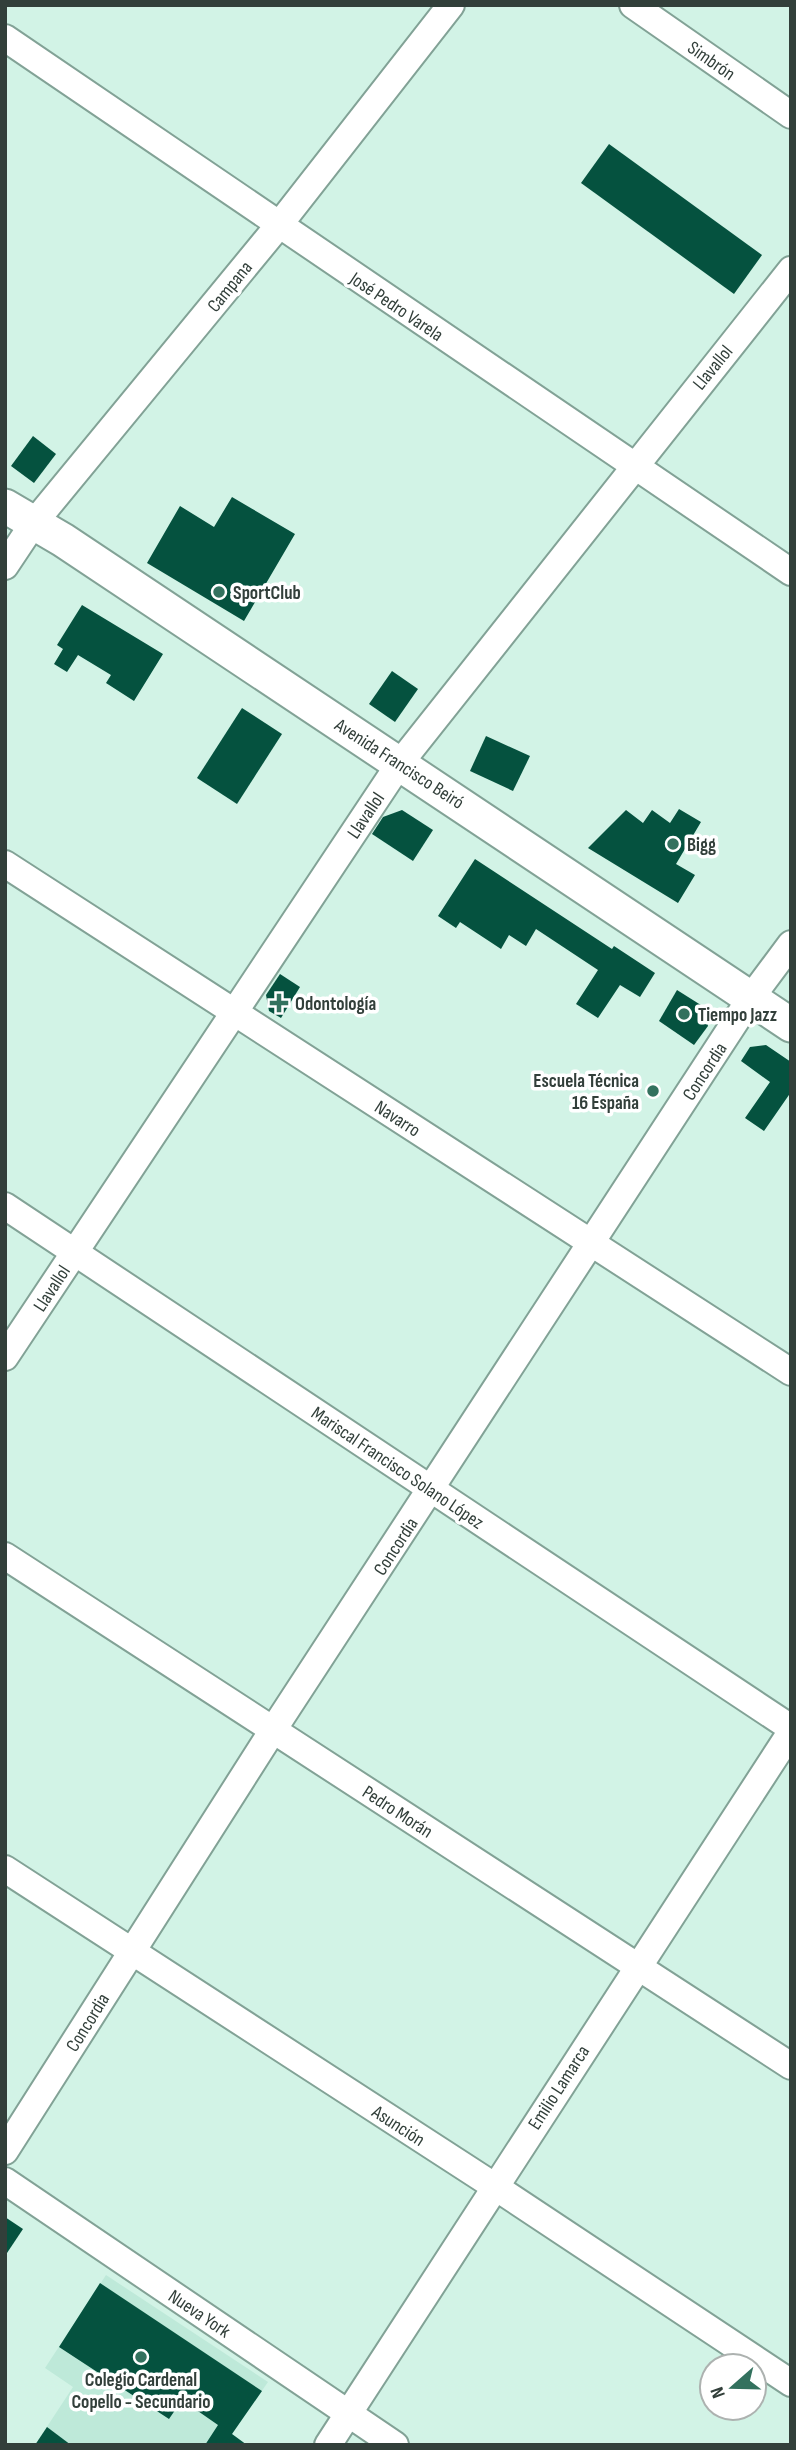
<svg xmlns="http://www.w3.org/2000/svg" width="796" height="2450" font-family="'Sofia Sans Condensed',sans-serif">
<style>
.built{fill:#bee9d9}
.building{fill:#05523f}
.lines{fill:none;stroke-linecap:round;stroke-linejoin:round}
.minor-casing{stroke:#82a296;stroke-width:30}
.major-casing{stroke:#82a296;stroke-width:37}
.minor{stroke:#fff;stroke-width:26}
.major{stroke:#fff;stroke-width:33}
.poi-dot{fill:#33715e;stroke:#fff;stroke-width:2.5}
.labels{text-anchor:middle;stroke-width:7;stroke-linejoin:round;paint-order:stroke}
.street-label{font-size:19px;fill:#323f3a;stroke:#fff}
.poi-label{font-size:19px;font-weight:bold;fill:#323f3a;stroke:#fff;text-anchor:start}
</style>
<rect width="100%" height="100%" fill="#d2f3e6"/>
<polygon class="built" points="106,2275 268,2382 232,2434 247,2445 35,2445 73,2387 45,2368"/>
<g class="building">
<polygon points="609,144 762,255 734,294 581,183"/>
<polygon points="33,436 56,454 34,483 11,466"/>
<polygon points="232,497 295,534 244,621 147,563 180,506 214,527"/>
<polygon points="82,605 163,654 134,701 106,683 111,675 78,655 67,672 54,664 63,649 57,645"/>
<polygon points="392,671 418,689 395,722 369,704"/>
<polygon points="242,708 282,734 237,804 197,778"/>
<polygon points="486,736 530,756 513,791 470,771"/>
<polygon points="679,809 701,822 676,864 695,875 678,903 588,848 626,810 643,823 652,810 670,823"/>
<polygon points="402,810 433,830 413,861 372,834 383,817"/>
<polygon points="475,859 612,949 614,946 655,973 640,997 620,985 598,1018 576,1004 598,970 536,929 526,946 509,935 501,949 460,922 456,928 438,916"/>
<polygon points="280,974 300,987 281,1018 269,1011 266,995"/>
<polygon points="677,990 704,1007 708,1026 694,1045 659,1021"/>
<polygon points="766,1045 791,1062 791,1092 764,1131 745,1118 770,1082 741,1061 750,1047"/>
<polygon points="5,2217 23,2229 5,2256"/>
<polygon points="100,2283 262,2391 232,2434 247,2445 205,2445 218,2425 182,2400 169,2419 59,2347"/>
<polygon points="47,2427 71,2445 35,2445"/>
</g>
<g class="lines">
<g class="minor-casing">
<g id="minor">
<polyline points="633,5 791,115"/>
<polyline points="5,38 791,572"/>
<polyline points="5,566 33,524 279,225 451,5"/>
<polyline points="5,864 791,1372"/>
<polyline points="5,1206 791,1728"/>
<polyline points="5,1357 400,763 791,270"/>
<polyline points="5,1556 791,2066"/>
<polyline points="5,1869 494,2186 791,2383"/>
<polyline points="5,2151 273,1730 750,999 791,944"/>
<polyline points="5,2181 395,2445"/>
<polyline points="328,2445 791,1732"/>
</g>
</g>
<g class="major-casing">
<polyline id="major" points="5,506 63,540 791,1025"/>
</g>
<use href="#minor" class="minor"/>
<use href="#major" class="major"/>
</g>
<g class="poi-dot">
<circle cx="219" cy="592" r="7"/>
<circle cx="673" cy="844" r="7"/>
<path d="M275.5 992.5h7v7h7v7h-7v7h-7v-7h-7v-7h7z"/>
<circle cx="684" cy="1014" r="7"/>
<circle cx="653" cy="1091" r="7"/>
<circle cx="141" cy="2357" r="7"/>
</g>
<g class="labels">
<g class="street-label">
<text transform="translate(712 60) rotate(35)" y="7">Simbrón</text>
<text transform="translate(229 286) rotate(-51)" y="7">Campana</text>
<text transform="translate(397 306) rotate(34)" y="7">José Pedro Varela</text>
<text transform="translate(712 367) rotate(-51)" y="7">Llavallol</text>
<text transform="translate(400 763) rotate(33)" y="7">Avenida Francisco Beiró</text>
<text transform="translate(365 815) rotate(-56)" y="7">Llavallol</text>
<text transform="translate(704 1071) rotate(-57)" y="7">Concordia</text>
<text transform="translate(398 1118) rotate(33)" y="7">Navarro</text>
<text transform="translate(51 1288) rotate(-57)" y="7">Llavallol</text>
<text transform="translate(398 1467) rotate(34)" y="7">Mariscal Francisco Solano López</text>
<text transform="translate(395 1546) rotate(-57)" y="7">Concordia</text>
<text transform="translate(398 1811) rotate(33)" y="7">Pedro Morán</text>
<text transform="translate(87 2022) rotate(-58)" y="7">Concordia</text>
<text transform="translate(558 2087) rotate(-57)" y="7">Emilio Lamarca</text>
<text transform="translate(399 2125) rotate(33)" y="7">Asunción</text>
<text transform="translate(200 2313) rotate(34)" y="7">Nueva York</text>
</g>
<g class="poi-label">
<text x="233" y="599">SportClub</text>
<text x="687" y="851">Bigg</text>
<text x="295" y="1010">Odontología</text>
<text x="698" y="1021">Tiempo Jazz</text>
<text x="639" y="1087" text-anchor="end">Escuela Técnica<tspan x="639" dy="22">16 España</tspan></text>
<text x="141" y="2386" text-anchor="middle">Colegio Cardenal<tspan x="141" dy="22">Copello - Secundario</tspan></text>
</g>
</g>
<rect width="796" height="2450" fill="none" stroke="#323f3a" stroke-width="14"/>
<g transform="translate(733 2387) rotate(250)"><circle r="33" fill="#ffffff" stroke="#adb2b0" stroke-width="2"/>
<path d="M0-5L12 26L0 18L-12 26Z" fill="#33715e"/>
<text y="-10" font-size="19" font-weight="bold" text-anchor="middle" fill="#323f3a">N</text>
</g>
</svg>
